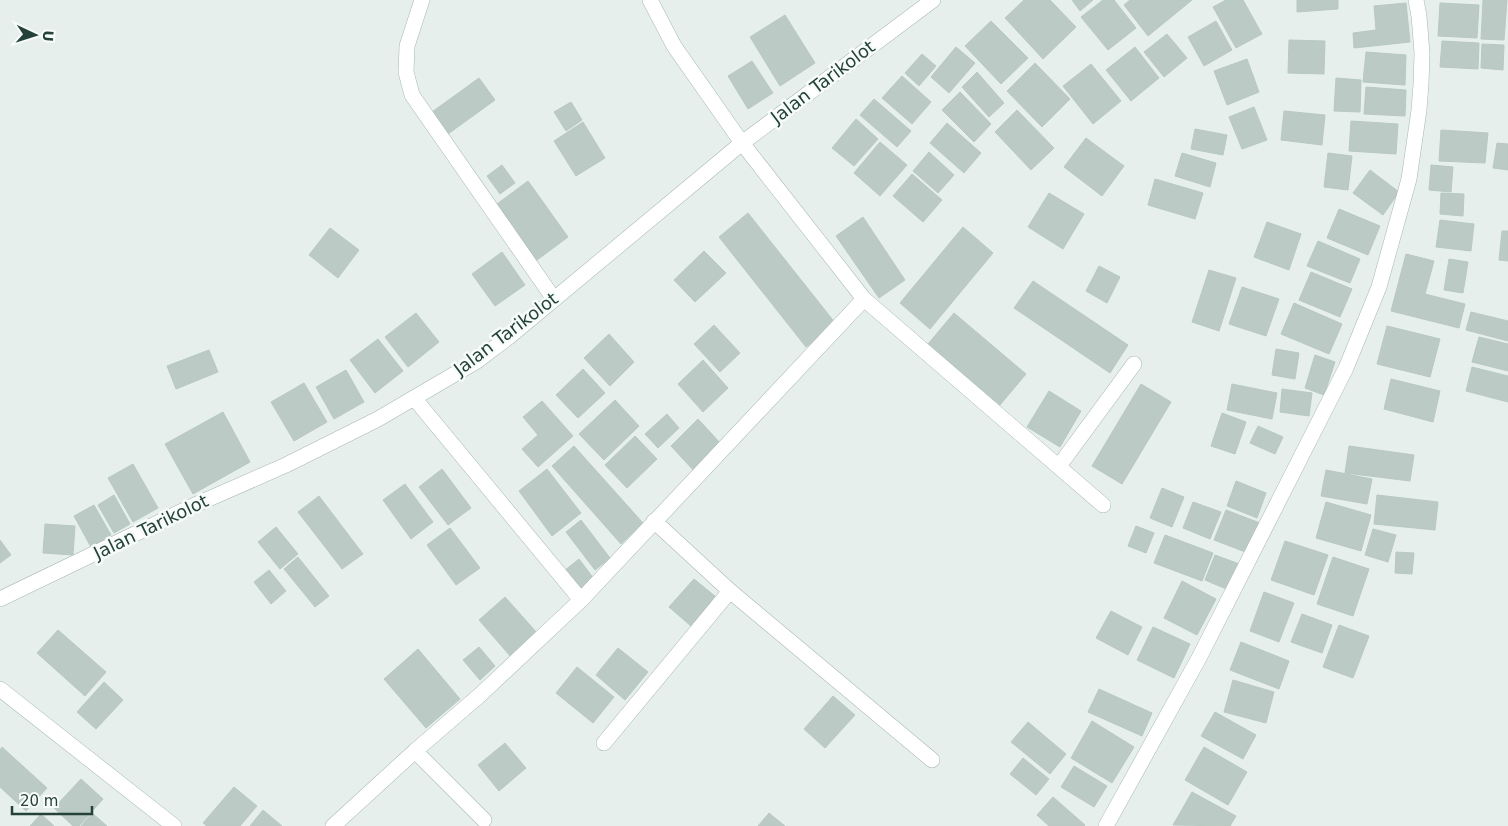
<svg xmlns="http://www.w3.org/2000/svg" width="1508" height="826" font-family="'DejaVu Sans',sans-serif">
<style>
.building{fill:#bbcac4;stroke:#b8c9c2}
.lines{fill:none;stroke-linecap:round;stroke-linejoin:round}
.minor-casing{stroke:#a8b8b2;stroke-width:16}
.tertiary-casing{stroke:#a8b8b2;stroke-width:16}
.minor{stroke:#fff;stroke-width:15}
.tertiary{stroke:#fff;stroke-width:15}
.labels{text-anchor:middle;stroke-width:5;stroke-linejoin:round;paint-order:stroke}
.street-label{font-size:18px;fill:#24423a;stroke:#f7fbf9}
</style>
<rect width="100%" height="100%" fill="#e6efeb"/>
<g class="building">
<polygon points="1024,0 1050,0 1076,27 1043,59 1005,18"/>
<polygon points="1072,0 1093,0 1080,11"/>
<polygon points="1103,0 1114,0 1136,28 1108,50 1081,17"/>
<polygon points="1130,0 1192,0 1148,36 1124,5"/>
<polygon points="1226,0 1243,0 1262,34 1236,48 1213,7"/>
<polygon points="1297,0 1338,0 1338,9 1297,12"/>
<polygon points="1483,0 1507,0 1504,40 1481,39"/>
<polygon points="1406,3 1410,42 1354,48 1353,33 1376,30 1374,6"/>
<polygon points="1440,3 1479,5 1477,38 1438,36"/>
<polygon points="785,15 815,63 780,86 750,37"/>
<polygon points="991,21 1028,58 1001,84 965,46"/>
<polygon points="1216,21 1232,50 1204,66 1188,37"/>
<polygon points="1167,34 1187,58 1164,77 1144,52"/>
<polygon points="1289,40 1325,41 1324,74 1288,73"/>
<polygon points="1442,41 1479,43 1478,69 1440,67"/>
<polygon points="1482,44 1504,45 1503,70 1481,68"/>
<polygon points="956,47 975,63 949,93 931,77"/>
<polygon points="1135,47 1159,78 1131,101 1106,70"/>
<polygon points="1366,52 1406,55 1405,85 1363,82"/>
<polygon points="922,54 936,66 919,86 905,73"/>
<polygon points="1247,59 1259,92 1227,105 1214,71"/>
<polygon points="752,61 773,93 748,109 728,76"/>
<polygon points="1035,63 1070,99 1042,127 1007,91"/>
<polygon points="1091,64 1121,101 1093,124 1063,86"/>
<polygon points="977,72 1004,103 989,117 962,87"/>
<polygon points="902,76 931,102 912,124 882,98"/>
<polygon points="479,78 495,100 448,134 432,112"/>
<polygon points="1336,78 1361,80 1360,112 1334,111"/>
<polygon points="1366,87 1406,90 1405,116 1364,114"/>
<polygon points="960,92 991,124 974,142 942,110"/>
<polygon points="874,99 911,131 897,147 860,115"/>
<polygon points="571,102 582,120 566,131 554,112"/>
<polygon points="1254,107 1267,140 1242,149 1229,117"/>
<polygon points="1017,110 1054,148 1031,170 995,132"/>
<polygon points="1284,111 1325,115 1322,145 1281,140"/>
<polygon points="856,119 878,139 854,166 832,148"/>
<polygon points="1351,121 1398,124 1396,154 1349,151"/>
<polygon points="583,122 605,158 576,176 554,141"/>
<polygon points="947,123 981,153 964,173 930,143"/>
<polygon points="1195,129 1227,135 1223,155 1191,149"/>
<polygon points="1441,130 1488,133 1485,163 1439,161"/>
<polygon points="1086,138 1124,166 1102,196 1064,167"/>
<polygon points="880,142 907,165 880,196 854,173"/>
<polygon points="1497,143 1508,144 1508,170 1493,168"/>
<polygon points="929,152 954,175 938,193 913,171"/>
<polygon points="1182,153 1216,163 1210,187 1175,176"/>
<polygon points="1328,153 1352,156 1348,190 1324,187"/>
<polygon points="502,165 515,183 500,194 487,176"/>
<polygon points="1431,165 1453,167 1451,192 1429,190"/>
<polygon points="1370,170 1399,192 1383,215 1353,193"/>
<polygon points="912,174 942,200 923,222 893,196"/>
<polygon points="1155,179 1203,193 1195,219 1148,205"/>
<polygon points="528,181 568,237 533,263 493,207"/>
<polygon points="1049,193 1084,214 1063,249 1028,227"/>
<polygon points="1441,193 1464,194 1463,216 1440,214"/>
<polygon points="1339,209 1380,226 1368,255 1327,238"/>
<polygon points="748,213 836,324 806,347 719,237"/>
<polygon points="863,217 905,280 879,298 836,236"/>
<polygon points="1440,220 1474,224 1471,251 1436,247"/>
<polygon points="1267,222 1301,234 1289,270 1254,257"/>
<polygon points="963,227 993,253 930,329 900,303"/>
<polygon points="330,228 359,250 338,278 309,255"/>
<polygon points="1502,231 1508,231 1508,261 1499,260"/>
<polygon points="1318,241 1360,259 1350,283 1307,266"/>
<polygon points="704,251 726,273 695,302 674,280"/>
<polygon points="502,252 525,285 495,306 472,274"/>
<polygon points="1406,254 1434,261 1425,294 1465,304 1459,328 1391,311"/>
<polygon points="1449,259 1468,262 1463,293 1444,290"/>
<polygon points="1099,266 1120,277 1107,303 1086,291"/>
<polygon points="1209,270 1236,278 1219,331 1192,322"/>
<polygon points="1311,272 1352,289 1340,317 1299,300"/>
<polygon points="1033,281 1128,345 1110,373 1014,308"/>
<polygon points="1242,287 1279,299 1266,336 1229,324"/>
<polygon points="1294,303 1342,324 1329,354 1281,334"/>
<polygon points="1471,312 1508,321 1508,341 1466,330"/>
<polygon points="416,313 439,342 408,367 385,337"/>
<polygon points="954,313 1026,374 1000,405 928,344"/>
<polygon points="714,325 740,353 720,372 694,344"/>
<polygon points="1387,326 1440,339 1430,377 1377,364"/>
<polygon points="609,334 634,362 610,386 584,358"/>
<polygon points="1479,337 1508,344 1508,371 1472,362"/>
<polygon points="378,339 403,371 375,393 350,360"/>
<polygon points="1276,349 1299,353 1295,379 1272,375"/>
<polygon points="209,350 218,372 176,389 167,366"/>
<polygon points="1315,355 1335,362 1324,395 1305,388"/>
<polygon points="703,360 728,388 703,412 678,384"/>
<polygon points="1472,367 1508,376 1508,402 1466,391"/>
<polygon points="583,369 605,393 578,418 556,395"/>
<polygon points="346,370 364,402 334,419 316,387"/>
<polygon points="1391,379 1440,391 1433,422 1384,409"/>
<polygon points="304,383 327,422 294,441 271,402"/>
<polygon points="1141,384 1171,402 1122,484 1092,466"/>
<polygon points="1232,384 1277,393 1272,419 1227,410"/>
<polygon points="1282,389 1312,393 1309,416 1280,412"/>
<polygon points="1049,391 1081,411 1060,447 1027,427"/>
<polygon points="615,400 639,426 604,460 579,434"/>
<polygon points="542,401 573,436 538,467 522,449 538,435 523,417"/>
<polygon points="223,412 250,462 193,494 165,444"/>
<polygon points="1222,413 1246,422 1235,454 1211,446"/>
<polygon points="667,414 679,428 658,448 645,434"/>
<polygon points="698,419 723,446 696,473 671,446"/>
<polygon points="1258,426 1283,437 1275,454 1250,443"/>
<polygon points="635,436 657,459 627,488 605,465"/>
<polygon points="574,446 643,523 621,544 552,466"/>
<polygon points="1349,446 1414,455 1410,481 1345,473"/>
<polygon points="133,464 158,508 133,522 108,478"/>
<polygon points="442,469 471,508 448,525 419,487"/>
<polygon points="547,469 581,513 552,536 519,491"/>
<polygon points="1326,470 1372,479 1367,504 1321,496"/>
<polygon points="1236,481 1266,493 1257,518 1227,506"/>
<polygon points="405,484 433,522 411,539 383,500"/>
<polygon points="1162,488 1184,497 1172,527 1150,518"/>
<polygon points="114,495 130,524 114,533 98,505"/>
<polygon points="1377,495 1438,502 1435,530 1374,524"/>
<polygon points="319,496 363,554 342,569 298,512"/>
<polygon points="1193,502 1221,512 1210,539 1183,528"/>
<polygon points="1326,502 1371,515 1361,551 1316,538"/>
<polygon points="94,505 111,535 91,547 74,516"/>
<polygon points="1226,510 1260,523 1248,553 1214,540"/>
<polygon points="581,520 610,558 595,570 566,532"/>
<polygon points="45,524 75,526 73,555 43,553"/>
<polygon points="1136,526 1154,533 1146,553 1128,546"/>
<polygon points="276,527 298,554 280,569 258,542"/>
<polygon points="450,528 480,568 456,585 427,545"/>
<polygon points="1373,529 1396,535 1388,562 1365,555"/>
<polygon points="1165,535 1213,553 1202,581 1154,563"/>
<polygon points="0,540 11,555 0,563"/>
<polygon points="1285,541 1328,555 1314,595 1271,580"/>
<polygon points="1396,552 1414,553 1412,574 1395,573"/>
<polygon points="1215,555 1242,565 1231,591 1205,580"/>
<polygon points="298,557 329,596 315,607 284,569"/>
<polygon points="1333,557 1369,569 1353,616 1317,604"/>
<polygon points="579,559 594,579 579,591 564,571"/>
<polygon points="269,570 286,591 271,604 254,582"/>
<polygon points="694,579 716,597 691,626 669,607"/>
<polygon points="1182,581 1216,599 1197,635 1164,618"/>
<polygon points="1264,592 1294,603 1279,642 1250,631"/>
<polygon points="505,597 538,634 511,657 479,620"/>
<polygon points="1111,611 1142,627 1128,655 1096,638"/>
<polygon points="1302,614 1332,625 1322,653 1291,642"/>
<polygon points="1339,625 1369,636 1353,678 1323,667"/>
<polygon points="1153,627 1190,644 1174,678 1137,660"/>
<polygon points="58,630 106,672 85,696 37,653"/>
<polygon points="1241,642 1289,661 1279,689 1230,670"/>
<polygon points="479,647 495,666 480,680 463,660"/>
<polygon points="618,648 648,672 625,700 596,675"/>
<polygon points="418,649 460,699 426,728 384,679"/>
<polygon points="577,667 614,697 593,723 556,693"/>
<polygon points="1233,680 1274,692 1266,723 1224,712"/>
<polygon points="104,682 123,700 96,729 77,712"/>
<polygon points="1099,689 1152,713 1142,736 1088,712"/>
<polygon points="833,696 855,715 825,748 804,729"/>
<polygon points="1215,712 1256,735 1243,759 1201,736"/>
<polygon points="1092,721 1134,747 1112,783 1071,758"/>
<polygon points="1028,722 1066,754 1050,774 1011,742"/>
<polygon points="505,743 526,768 499,791 478,765"/>
<polygon points="2,747 47,788 26,811 0,787 0,750"/>
<polygon points="1204,747 1247,772 1228,805 1185,780"/>
<polygon points="1023,758 1049,779 1036,795 1010,774"/>
<polygon points="1074,766 1107,786 1094,807 1061,787"/>
<polygon points="81,779 103,799 79,826 73,826 54,808"/>
<polygon points="234,787 257,806 240,826 207,826 203,823"/>
<polygon points="1192,792 1236,816 1230,826 1173,825"/>
<polygon points="1053,797 1085,825 1084,826 1049,826 1037,815"/>
<polygon points="263,810 282,826 250,826"/>
<polygon points="92,813 107,826 81,826"/>
<polygon points="769,813 785,826 758,826"/>
<polygon points="41,814 54,826 30,826"/>
</g>
<g class="lines">
<g class="minor-casing">
<g id="minor">
<polyline points="422,0 407,46 406,72 412,95 554,299"/>
<polyline points="650,0 674,46 742,143 864,299 1103,505"/>
<polyline points="414,398 581,600"/>
<polyline points="1059,466 1134,364"/>
<polyline points="654,521 730,591 932,760"/>
<polyline points="0,689 174,826"/>
<polyline points="604,743 730,591"/>
<polyline points="415,751 484,820"/>
<polyline points="333,826 415,751 480,695 581,600 864,299"/>
<polyline points="1106,826 1199,658 1346,368 1379,287 1409,179 1419,110 1421,84 1422,53 1419,16 1416,0"/>
</g>
</g>
<g class="tertiary-casing">
<polyline id="tertiary" points="0,599 197,504 286,465 378,419 477,361 510,336 742,143 933,0"/>
</g>
<use href="#minor" class="minor"/>
<use href="#tertiary" class="tertiary"/>
</g>
<g class="labels">
<g class="street-label">
<text transform="translate(823 82) rotate(-37)" y="6">Jalan Tarikolot</text>
<text transform="translate(506 334) rotate(-37)" y="6">Jalan Tarikolot</text>
<text transform="translate(151 527) rotate(-26)" y="6">Jalan Tarikolot</text>
</g>
</g>
<g transform="translate(35 35) rotate(94)" stroke="#f7fbf9" stroke-width="4" paint-order="stroke">
<path d="M0-4L9 19L0 12L-9 19Z" fill="#24423a"/>
<text y="-8" font-size="14" font-weight="bold" text-anchor="middle" fill="#24423a">U</text>
</g>
<path d="M12 806v8h80v-8" fill="none" stroke="#24423a" stroke-width="2.5"/>
<text x="20" y="806" font-size="15" fill="#24423a" stroke="#f7fbf9" stroke-width="4" paint-order="stroke">20 m</text>
</svg>
